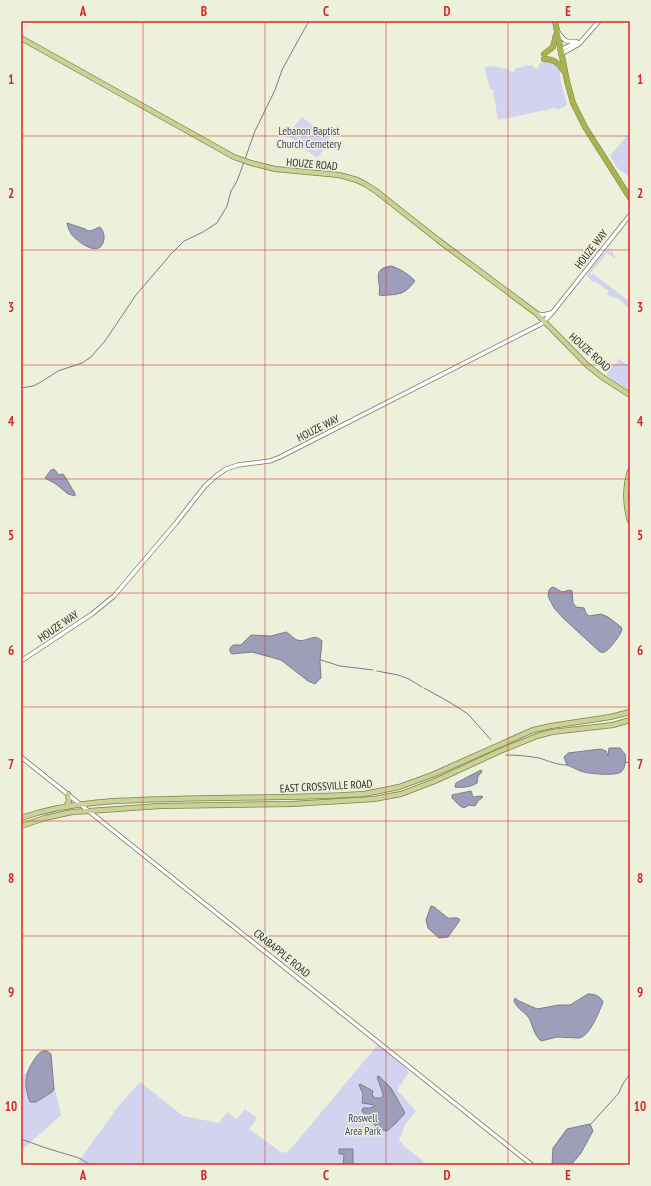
<svg xmlns="http://www.w3.org/2000/svg" width="651" height="1186" font-family="'PT Sans Narrow',sans-serif">
<style>
.green{fill:#d2d3ee}
.water{fill:#9d9eba;stroke:#7b7c8e}
.lines{fill:none;stroke-linecap:round;stroke-linejoin:round}
.stream{stroke:#7b7c8e;stroke-width:1}
.minor-casing{stroke:#747664;stroke-width:5}
.major-casing{stroke:#7e8443;stroke-width:6}
.highway-casing{stroke:#7e8443;stroke-width:6}
.minor{stroke:#fff;stroke-width:3.5}
.major{stroke:#cbd198;stroke-width:4.5}
.highway{stroke:#a9b253;stroke-width:5}
.grid{fill:none;stroke:#d62828;stroke-width:1;stroke-opacity:0.55}
.labels{text-anchor:middle;stroke-width:3;stroke-linejoin:round;paint-order:stroke}
.park-label{font-size:11px;fill:#474671;stroke:#edf0db}
.street-label{font-size:11px;fill:#2d2e26;stroke:#edf0db}
.neatline{fill:none;stroke:#d62828;stroke-width:1.5}
.grid-label{font-size:13px;text-anchor:middle;font-weight:bold;fill:#d62828}
</style>
<rect width="100%" height="100%" fill="#edf0db"/>
<g class="green">
<path d="M 551,61 L 559,65 L 561,83 L 567,104 L 566,106 L 557,110 L 555,108 L 498,120 L 493,89 L 490,89 C 489,83 485,73 485,67 L 490,66 L 508,69 L 510,72 L 514,72 L 516,68 L 532,65 L 536,69 L 538,68 L 540,63 Z"/>
<polygon points="302,117 331,140 317,158 287,135"/>
<polygon points="630,132 630,177 618,169 610,156"/>
<path d="M 609,248 L 611,249 L 609,250 L 609,252 L 610,253 L 612,250 L 615,258 L 614,258 L 607,253 L 592,271 L 593,273 L 591,272 L 590,274 L 591,275 L 594,274 L 626,299 L 630,301 L 630,309 C 626,306 621,300 616,298 C 612,296 610,297 607,294 L 608,291 L 595,281 L 592,282 L 587,275 L 602,255 Z"/>
<polygon points="619,359 630,366 630,391 606,375 614,364 616,364 618,362 617,360"/>
<polygon points="380,1042 409,1072 397,1090 416,1111 405,1125 399,1140 405,1147 428,1165 76,1165 117,1108 140,1082 183,1116 219,1123 227,1112 237,1119 245,1109 257,1118 249,1129 282,1153 289,1151"/>
<polygon points="47,1054 61,1115 21,1151 21,1077"/>
</g>
<g class="water">
<path d="M 67,223 L 85,229 L 88,231 C 93,231 96,228 100,227 C 104,231 104,235 104,239 C 101,259 79,243 72,235 C 69,231 68,227 67,223 Z"/>
<path d="M 391,266 C 399,268 410,275 415,281 C 406,292 403,294 389,295 C 385,295 383,296 379,295 C 382,281 370,269 391,266 Z"/>
<path d="M 54,469 L 59,475 L 63,474 C 68,480 70,487 75,493 L 75,496 L 68,494 L 56,484 L 45,478 L 51,470 Z"/>
<path d="M 552,587 L 555,588 L 562,592 L 570,590 L 572,591 L 573,603 L 576,607 L 584,608 L 586,613 L 589,616 L 601,614 L 608,617 L 621,627 L 622,630 C 621,634 610,649 606,651 C 604,653 603,652 600,652 L 563,618 L 554,608 L 548,596 L 549,590 Z"/>
<path d="M 286,632 C 290,634 294,639 297,640 C 308,643 313,632 322,641 L 320,662 L 321,678 L 315,684 L 308,681 L 281,660 L 252,652 L 232,654 L 230,652 L 230,648 L 233,645 L 241,645 L 251,635 L 271,636 Z"/>
<path d="M 609,748 L 620,748 L 625,754 C 626,760 626,768 621,772 C 616,776 591,774 584,772 C 578,771 573,767 567,765 L 564,757 L 568,753 L 601,749 L 606,751 L 608,756 Z"/>
<path d="M 481,770 L 482,772 L 478,776 L 477,783 C 471,787 462,788 455,787 L 456,783 Z"/>
<polygon points="471,791 472,793 472,795 474,797 481,796 483,797 478,801 475,806 469,805 464,808 460,806 452,798 452,795"/>
<path d="M 431,906 L 434,907 L 448,918 C 452,919 458,916 460,920 L 448,937 L 439,938 L 428,928 L 426,920 Z"/>
<path d="M 588,994 C 595,994 600,996 603,1002 C 599,1012 590,1036 579,1038 L 557,1037 L 541,1041 C 534,1035 533,1026 529,1018 C 525,1012 518,1010 514,1001 L 515,998 L 519,1001 L 537,1009 L 559,1005 L 570,1005 Z"/>
<path d="M 43,1051 L 47,1051 L 51,1054 L 54,1089 L 52,1092 L 36,1102 L 30,1102 C 24,1085 24,1075 34,1060 C 37,1056 38,1053 43,1051 Z"/>
<path d="M 379,1076 L 391,1088 L 405,1113 L 396,1123 L 387,1131 C 380,1130 376,1127 372,1122 L 372,1118 L 368,1119 L 362,1111 L 363,1108 L 370,1108 L 375,1106 L 374,1105 L 362,1103 L 363,1094 L 359,1085 L 360,1084 L 373,1091 L 372,1095 L 375,1098 L 381,1098 L 383,1096 L 383,1094 L 377,1077 Z"/>
<polygon points="590,1124 593,1131 581,1153 571,1165 552,1165 553,1148 567,1129"/>
<polygon points="339,1149 353,1149 353,1165 343,1165 344,1154 339,1154"/>
</g>
<g class="lines">
<g class="stream">
<polyline points="245,159 255,131 275,90 282,70 295,46 309,21"/>
<polyline points="21,388 33,386 41,382 58,371 82,363 91,357 105,341 136,295 171,254 184,241 203,232 217,223 227,206 231,191 237,181 244,162"/>
<polyline points="321,660 340,666 373,670"/>
<polyline points="377,671 398,675 409,679 422,687"/>
<polyline points="424,688 451,703 468,714 491,740"/>
<path d="M 506,755 C 517,755 528,756 539,758 C 549,761 557,765 567,765"/>
<polyline points="625,762 630,763"/>
<polyline points="590,1125 618,1094 624,1082 630,1074"/>
<polyline points="21,1139 46,1148 79,1158 91,1165"/>
</g>
<g class="minor-casing">
<g id="minor">
<path d="M 558,32 C 564,41 566,42 577,42"/>
<polyline points="560,50 577,42"/>
<polyline points="561,54 579,44 599,21"/>
<polyline points="538,314 543,315 551,313"/>
<polyline points="21,661 92,614 114,596 176,523 205,486 216,476 226,469 238,465 270,461 280,457 541,324 552,313 630,215"/>
<polyline points="21,757 532,1165"/>
</g>
</g>
<g class="major-casing">
<g id="major">
<polyline points="21,38 234,157 251,163 275,169 339,175 357,180 365,184 376,191 438,240 536,313 587,365 602,377 630,395"/>
<path d="M 630,471 C 625,487 625,504 630,521"/>
<polyline points="66,807 69,801 68,794"/>
<path d="M 21,818 C 70,801 123,800 174,799 C 231,797 288,798 345,795 L 364,794 L 399,787 L 432,775 L 533,730 L 551,726 L 610,717 L 630,712"/>
<polyline points="21,826 45,818 72,812 89,811 160,806 292,804 374,799 401,794 435,781 500,751 537,736 552,732 613,725 630,720"/>
</g>
</g>
<g class="highway-casing">
<g id="highway">
<polyline points="555,21 567,81 573,103 585,127 630,198"/>
<polyline points="544,54 553,47 556,35"/>
<path d="M 544,59 C 553,59 558,62 563,70"/>
</g>
</g>
<use href="#minor" class="minor"/>
<use href="#major" class="major"/>
<use href="#highway" class="highway"/>
</g>
<path class="grid" d="M 143,21 L 143,1165M 265,21 L 265,1165M 386,21 L 386,1165M 508,21 L 508,1165M 21,136 L 630,136M 21,250 L 630,250M 21,365 L 630,365M 21,479 L 630,479M 21,593 L 630,593M 21,707 L 630,707M 21,821 L 630,821M 21,936 L 630,936M 21,1050 L 630,1050"/>
<g class="labels">
<g class="park-label">
<text x="309" y="135">Lebanon Baptist<tspan x="309" dy="13">Church Cemetery</tspan></text>
<text x="363" y="1122">Roswell<tspan x="363" dy="13">Area Park</tspan></text>
</g>
<g class="street-label">
<text transform="translate(312 164) rotate(5)" y="4">HOUZE ROAD</text>
<text transform="translate(591 249) rotate(-52)" y="4">HOUZE WAY</text>
<text transform="translate(590 352) rotate(42)" y="4">HOUZE ROAD</text>
<text transform="translate(318 428) rotate(-27)" y="4">HOUZE WAY</text>
<text transform="translate(58 626) rotate(-34)" y="4">HOUZE WAY</text>
<text transform="translate(326 786) rotate(-3)" y="4">EAST CROSSVILLE ROAD</text>
<text transform="translate(282 953) rotate(39)" y="4">CRABAPPLE ROAD</text>
</g>
</g>
<rect width="651" height="1186" fill="none" stroke="#edf0db" stroke-width="44"/>
<rect x="22" y="22" width="607" height="1142" class="neatline"/>
<g class="grid-label">
<text x="83" y="16">A</text>
<text x="204" y="16">B</text>
<text x="326" y="16">C</text>
<text x="447" y="16">D</text>
<text x="568" y="16">E</text>
<text x="11" y="84">1</text>
<text x="640" y="84">1</text>
<text x="11" y="198">2</text>
<text x="640" y="198">2</text>
<text x="11" y="312">3</text>
<text x="640" y="312">3</text>
<text x="11" y="426">4</text>
<text x="640" y="426">4</text>
<text x="11" y="540">5</text>
<text x="640" y="540">5</text>
<text x="11" y="655">6</text>
<text x="640" y="655">6</text>
<text x="11" y="769">7</text>
<text x="640" y="769">7</text>
<text x="11" y="883">8</text>
<text x="640" y="883">8</text>
<text x="11" y="997">9</text>
<text x="640" y="997">9</text>
<text x="11" y="1111">10</text>
<text x="640" y="1111">10</text>
<text x="83" y="1180">A</text>
<text x="204" y="1180">B</text>
<text x="326" y="1180">C</text>
<text x="447" y="1180">D</text>
<text x="568" y="1180">E</text>
</g>
</svg>
